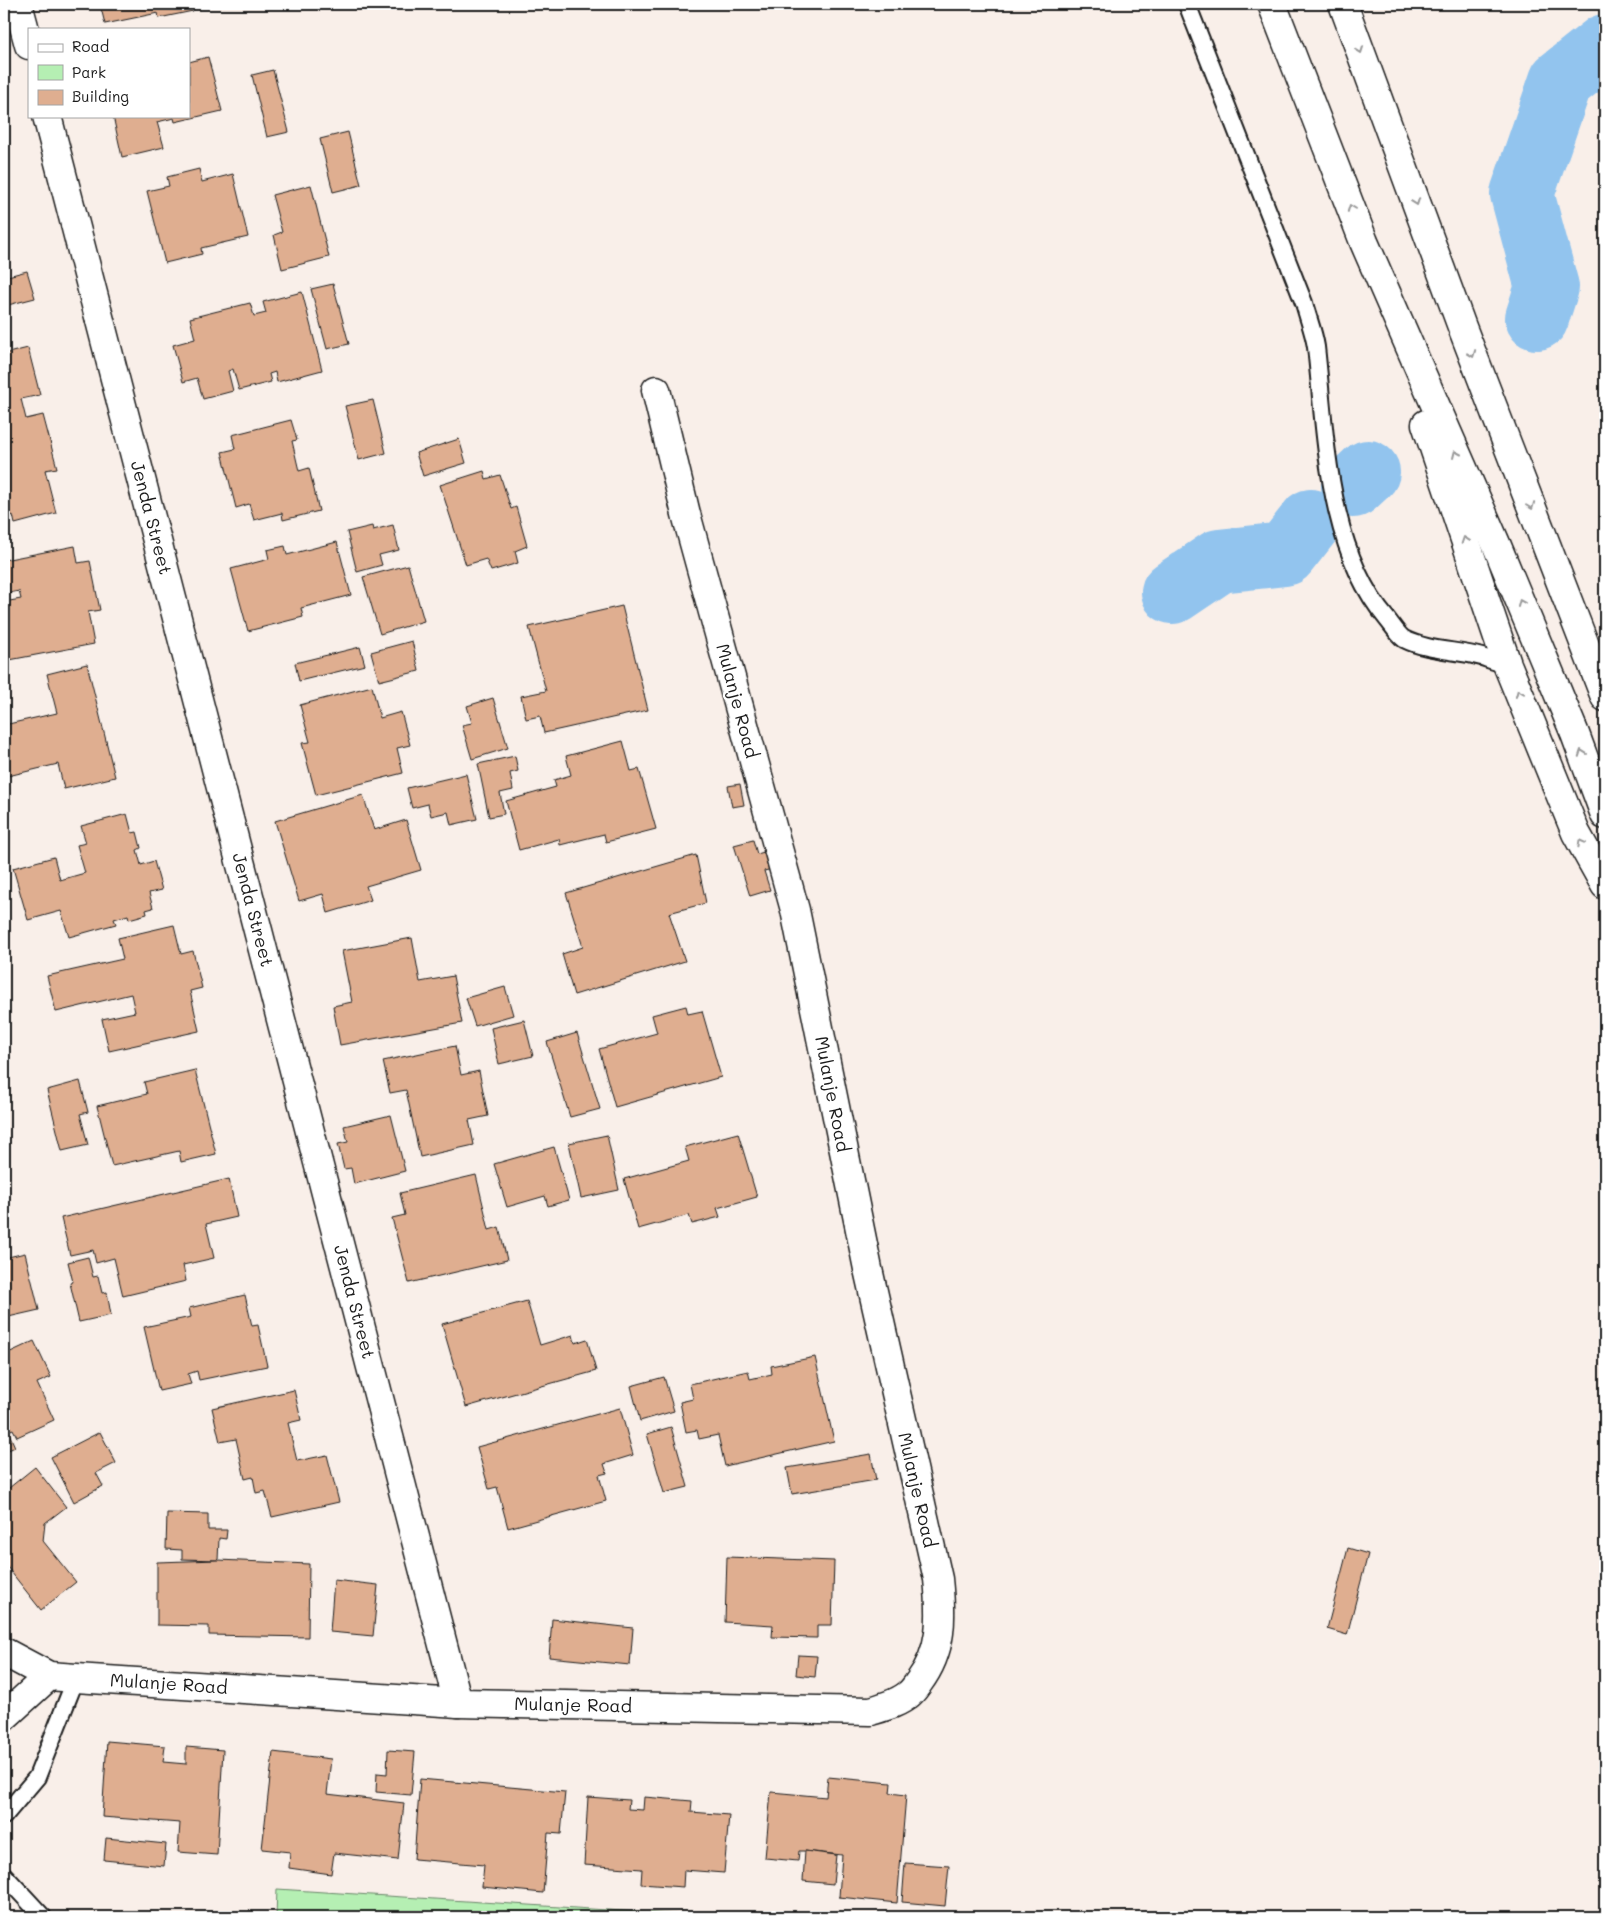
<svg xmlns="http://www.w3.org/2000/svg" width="1609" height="1921" font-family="Mali,sans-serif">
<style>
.green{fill:#b5efb3;stroke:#688668}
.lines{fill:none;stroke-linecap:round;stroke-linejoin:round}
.river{stroke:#92c4ee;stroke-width:64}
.building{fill:#dfae90;stroke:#1c1c1c}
.service-casing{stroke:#1c1c1c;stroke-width:20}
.minor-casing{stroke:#1c1c1c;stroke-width:31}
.secondary-casing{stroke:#1c1c1c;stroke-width:31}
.service{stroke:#fff;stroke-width:16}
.minor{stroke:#fff;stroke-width:28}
.secondary{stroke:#fff;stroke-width:28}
.oneway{stroke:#999}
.labels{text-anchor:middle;stroke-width:4.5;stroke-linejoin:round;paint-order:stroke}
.street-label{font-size:18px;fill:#1c1c1c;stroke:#fff}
</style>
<rect width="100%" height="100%" fill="#f9efe9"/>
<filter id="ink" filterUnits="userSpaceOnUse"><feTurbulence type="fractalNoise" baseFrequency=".02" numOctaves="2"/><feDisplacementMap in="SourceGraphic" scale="10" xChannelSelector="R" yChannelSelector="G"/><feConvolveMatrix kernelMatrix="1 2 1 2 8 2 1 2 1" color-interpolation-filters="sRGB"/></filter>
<g filter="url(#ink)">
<polygon class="green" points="277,1889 717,1917 276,1917"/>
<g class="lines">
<g class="river">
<polyline points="1537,318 1547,287 1522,194 1561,81 1605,46"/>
<polyline points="1353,486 1368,472"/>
<polyline points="1173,592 1219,561 1285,554 1311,521"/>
</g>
</g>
<g class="building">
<polygon points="100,4 197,4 191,5 193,11 159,18 158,13 105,24"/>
<polygon points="208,57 222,111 175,122 174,118 157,122 164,147 122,157 113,116 189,116 189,62"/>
<polygon points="273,70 289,132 267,137 252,75"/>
<polygon points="348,132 361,185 333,192 320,139"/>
<polygon points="199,169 202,182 233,174 248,237 201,248 202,254 165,263 147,191 169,186 167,177"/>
<polygon points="311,185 329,257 282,269 274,235 282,232 272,195"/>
<polygon points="27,271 35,298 4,306 4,277"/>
<polygon points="333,284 349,344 327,349 311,289"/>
<polygon points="302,292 322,370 277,382 275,372 269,374 271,382 239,390 233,369 228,371 233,391 203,399 197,378 183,382 173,345 195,339 190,318 250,303 254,316 266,313 263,302"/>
<polygon points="28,348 40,395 21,399 26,419 43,415 57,468 45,470 56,513 15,524 13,515 6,518 4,508 4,490 7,490 4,479 4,354"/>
<polygon points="373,400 386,453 359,460 345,406"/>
<polygon points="291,420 297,440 292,441 299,471 309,468 319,511 283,520 282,513 254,520 249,504 236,508 222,452 235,449 232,435"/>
<polygon points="459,439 466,463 423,476 416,453"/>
<polygon points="484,471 486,479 500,475 511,509 516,507 527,546 515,551 518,563 491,571 486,559 466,565 440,485"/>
<polygon points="393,525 399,550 379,555 382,565 357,572 347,532 372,526 373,530"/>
<polygon points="337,542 351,595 301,608 303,617 248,631 231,569 269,559 267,550 285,546 287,555"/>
<polygon points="75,546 78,563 90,561 100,610 88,612 94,644 4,661 4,602 21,599 19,591 4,594 4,560"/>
<polygon points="408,565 424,621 380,634 363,577"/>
<polygon points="622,606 648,710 544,733 540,716 526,719 521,696 546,691 529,627"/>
<polygon points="412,641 419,671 379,681 371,652"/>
<polygon points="360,647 365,665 299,681 295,663"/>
<polygon points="87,664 115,777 64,789 58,764 8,776 4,758 4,725 57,713 47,674"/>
<polygon points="372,686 380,718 401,712 410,745 397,748 403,773 316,795 302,743 310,742 300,705"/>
<polygon points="493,698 508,748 472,759 462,725 472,723 467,706"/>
<polygon points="623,741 631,771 639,769 656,829 606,842 604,834 560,845 559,839 519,850 506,801 556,787 554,780 571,775 566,756"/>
<polygon points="515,756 518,771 510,773 513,790 500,793 504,814 489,817 478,764"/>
<polygon points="466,774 477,819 451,825 448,812 431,816 428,804 412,808 407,788"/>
<polygon points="740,784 744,805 732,807 728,786"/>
<polygon points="363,795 374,830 406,820 421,870 366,886 371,900 328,913 323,894 299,901 275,821"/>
<polygon points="127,814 132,833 137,832 141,848 137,850 141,865 154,861 162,890 149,893 153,908 146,910 147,914 129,919 128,915 114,919 116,924 69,937 61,911 28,920 13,868 54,857 60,880 85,873 77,845 86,843 81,826"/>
<polygon points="753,840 757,854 771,850 777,868 764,871 770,890 750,896 734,845"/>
<polygon points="696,855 706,903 669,913 685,961 574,995 562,954 583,947 566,893"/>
<polygon points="174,925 181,954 193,951 202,988 190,991 199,1031 109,1051 102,1019 135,1012 131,994 56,1012 47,976 123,959 118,938"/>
<polygon points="412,938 420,982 453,976 462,1023 340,1045 333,1006 352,1002 342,951"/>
<polygon points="505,987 513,1015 475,1026 466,998"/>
<polygon points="686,1006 688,1014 702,1011 721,1077 615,1107 599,1049 657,1033 652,1015"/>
<polygon points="524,1020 533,1056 499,1064 491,1028"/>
<polygon points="577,1033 600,1109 570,1117 547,1042"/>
<polygon points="455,1046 461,1075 479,1071 488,1116 469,1120 474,1145 420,1157 406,1090 390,1093 383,1061"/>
<polygon points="195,1070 216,1154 181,1162 179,1151 112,1166 97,1106 147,1094 144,1082"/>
<polygon points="80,1081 88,1112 80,1114 88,1145 62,1151 47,1090"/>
<polygon points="391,1115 405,1171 354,1184 351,1168 344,1169 338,1144 348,1142 344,1126"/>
<polygon points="738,1133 757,1197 717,1208 720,1217 692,1224 689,1215 638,1229 624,1179 689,1161 685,1147"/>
<polygon points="607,1135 619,1190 581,1198 569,1143"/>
<polygon points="554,1147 569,1200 548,1206 545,1196 507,1207 494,1164"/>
<polygon points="476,1175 489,1230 499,1227 507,1260 409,1283 392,1218 405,1215 400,1193"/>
<polygon points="229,1179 237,1217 206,1224 214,1258 183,1265 186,1281 123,1296 114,1258 96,1263 93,1250 70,1255 61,1218"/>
<polygon points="25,1253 39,1310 4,1318 4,1258"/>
<polygon points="88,1257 93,1277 98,1276 102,1293 107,1292 111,1315 79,1322 70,1283 73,1282 68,1262"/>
<polygon points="245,1295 252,1326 258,1325 267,1366 199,1380 197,1371 188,1374 191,1384 159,1391 144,1327 191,1317 189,1308"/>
<polygon points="527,1301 540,1345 573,1335 575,1343 587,1339 596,1371 466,1407 442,1324"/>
<polygon points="34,1341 51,1377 37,1383 54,1420 17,1437 13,1429 8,1431 15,1447 4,1452 4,1397 8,1395 4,1387 4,1355"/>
<polygon points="815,1357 834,1441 725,1466 718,1435 699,1439 697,1430 686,1432 680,1402 693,1399 690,1384 748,1371 750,1379 772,1374 771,1366"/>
<polygon points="664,1377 674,1411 640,1421 631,1386"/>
<polygon points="294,1390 301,1420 288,1423 297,1461 327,1455 339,1502 272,1517 265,1491 256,1493 253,1477 245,1479 236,1439 220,1442 212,1408"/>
<polygon points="620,1408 633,1455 604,1464 607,1473 599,1475 606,1501 508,1528 497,1487 489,1489 477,1447"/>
<polygon points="671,1427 688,1487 664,1493 647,1434"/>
<polygon points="100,1432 116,1463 96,1473 103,1486 74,1502 51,1457"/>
<polygon points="871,1454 876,1480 792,1494 787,1468"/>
<polygon points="35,1467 66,1507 45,1523 43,1541 76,1582 41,1610 4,1563 4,1492"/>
<polygon points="167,1513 208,1514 208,1530 227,1530 226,1539 219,1538 218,1560 182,1559 182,1550 166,1549"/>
<polygon points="1348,1548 1368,1554 1347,1635 1327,1629"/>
<polygon points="727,1557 834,1561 832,1625 817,1625 817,1638 772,1637 773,1625 725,1622"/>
<polygon points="218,1560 309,1564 308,1637 209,1635 209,1626 157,1625 157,1562"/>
<polygon points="334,1580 378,1585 373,1636 330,1632"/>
<polygon points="552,1619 633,1628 630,1665 549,1657"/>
<polygon points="798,1655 817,1656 815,1677 796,1675"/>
<polygon points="107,1741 165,1746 163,1762 186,1764 186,1747 223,1750 217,1855 178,1852 180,1823 102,1817"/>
<polygon points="388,1750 415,1752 411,1795 376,1792 377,1773 387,1774"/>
<polygon points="273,1752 331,1759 327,1794 404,1803 398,1860 334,1853 331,1874 289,1868 290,1852 262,1849"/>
<polygon points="828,1777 891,1783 890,1793 906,1795 897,1903 839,1897 842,1855 805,1851 799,1851 798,1861 765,1858 771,1792 826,1797"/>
<polygon points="420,1779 565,1792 561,1834 548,1833 543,1893 482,1887 484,1865 414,1859"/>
<polygon points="588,1797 629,1800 628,1809 643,1810 644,1797 692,1801 691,1812 729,1815 724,1873 684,1870 683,1887 641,1884 642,1869 584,1865"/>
<polygon points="106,1838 166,1844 164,1866 104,1860"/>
<polygon points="805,1851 836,1855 833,1884 803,1881"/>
<polygon points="905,1863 949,1866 945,1906 902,1902"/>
</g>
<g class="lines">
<g class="service-casing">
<g id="service">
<path d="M 1187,4 L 1304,303 C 1308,318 1314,333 1316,347 C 1326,436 1327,548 1387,619 C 1392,625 1398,635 1404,639 C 1428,651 1457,650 1482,657 C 1491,660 1498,663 1507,664"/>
<polyline points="4,1816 37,1777 76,1678"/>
<polyline points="4,1875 43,1917"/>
</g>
</g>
<g class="minor-casing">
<g id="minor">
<polyline points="18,4 29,45"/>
<path id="s1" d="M 47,116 L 458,1703"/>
<path id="s2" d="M 4,1652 L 49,1676 L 76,1678 L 458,1703 L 871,1711 C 884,1707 899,1703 909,1694 C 913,1691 916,1686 919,1682 C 943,1650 942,1617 938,1579 L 868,1269 L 795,910 L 686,514 L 656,390"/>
<polyline points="4,1717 49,1676"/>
</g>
</g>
<g class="secondary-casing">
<g id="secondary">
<polyline points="1272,4 1364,242 1497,546 1575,734 1605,815"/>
<polyline points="1343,4 1462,327 1605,697"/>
<polyline points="1426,424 1507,664 1576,833 1605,885"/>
</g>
</g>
<use href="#service" class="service"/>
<use href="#minor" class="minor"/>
<use href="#secondary" class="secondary"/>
</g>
<defs><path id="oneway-chevron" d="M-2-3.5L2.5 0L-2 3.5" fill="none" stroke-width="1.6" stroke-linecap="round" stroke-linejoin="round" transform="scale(1.25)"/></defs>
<g class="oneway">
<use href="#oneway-chevron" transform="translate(1360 50) rotate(70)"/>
<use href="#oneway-chevron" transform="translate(1416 202) rotate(70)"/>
<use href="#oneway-chevron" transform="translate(1351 208) rotate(-111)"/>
<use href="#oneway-chevron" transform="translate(1472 354) rotate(69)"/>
<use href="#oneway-chevron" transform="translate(1456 454) rotate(-114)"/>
<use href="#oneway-chevron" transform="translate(1531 506) rotate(69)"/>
<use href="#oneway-chevron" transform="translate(1465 540) rotate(-109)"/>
<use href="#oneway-chevron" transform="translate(1521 603) rotate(-113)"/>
<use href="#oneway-chevron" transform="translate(1519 693) rotate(-112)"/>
<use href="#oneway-chevron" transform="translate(1582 753) rotate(-110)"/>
<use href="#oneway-chevron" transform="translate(1581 843) rotate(-119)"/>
</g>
</g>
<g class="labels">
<g class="street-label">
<text dy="6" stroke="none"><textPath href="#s1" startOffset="415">Jenda Street</textPath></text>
<text transform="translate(737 701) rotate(75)" y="6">Mulanje Road</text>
<text dy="6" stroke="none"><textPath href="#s1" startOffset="820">Jenda Street</textPath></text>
<text transform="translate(832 1094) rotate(79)" y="6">Mulanje Road</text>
<text dy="6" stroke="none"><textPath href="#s1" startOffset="1225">Jenda Street</textPath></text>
<text transform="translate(917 1490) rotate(77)" y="6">Mulanje Road</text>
<text dy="6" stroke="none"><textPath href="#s2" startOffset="171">Mulanje Road</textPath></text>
<text dy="6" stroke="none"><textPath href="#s2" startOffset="576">Mulanje Road</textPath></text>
</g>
</g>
<rect width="1609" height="1921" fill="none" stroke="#fff" stroke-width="20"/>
<rect x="10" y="10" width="1589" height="1901" fill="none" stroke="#1c1c1c" stroke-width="2" filter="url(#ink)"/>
<rect x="28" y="28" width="162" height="90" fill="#ffffff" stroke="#a4a4a4"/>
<rect x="38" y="44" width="25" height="8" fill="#ffffff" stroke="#a4a4a4"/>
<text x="72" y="52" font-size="15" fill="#1c1c1c">Road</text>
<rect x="38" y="65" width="25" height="15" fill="#b5efb3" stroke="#a4a4a4"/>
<text x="72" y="78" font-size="15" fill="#1c1c1c">Park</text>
<rect x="38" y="90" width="25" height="15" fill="#dfae90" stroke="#a4a4a4"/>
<text x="72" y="102" font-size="15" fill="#1c1c1c">Building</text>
</svg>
